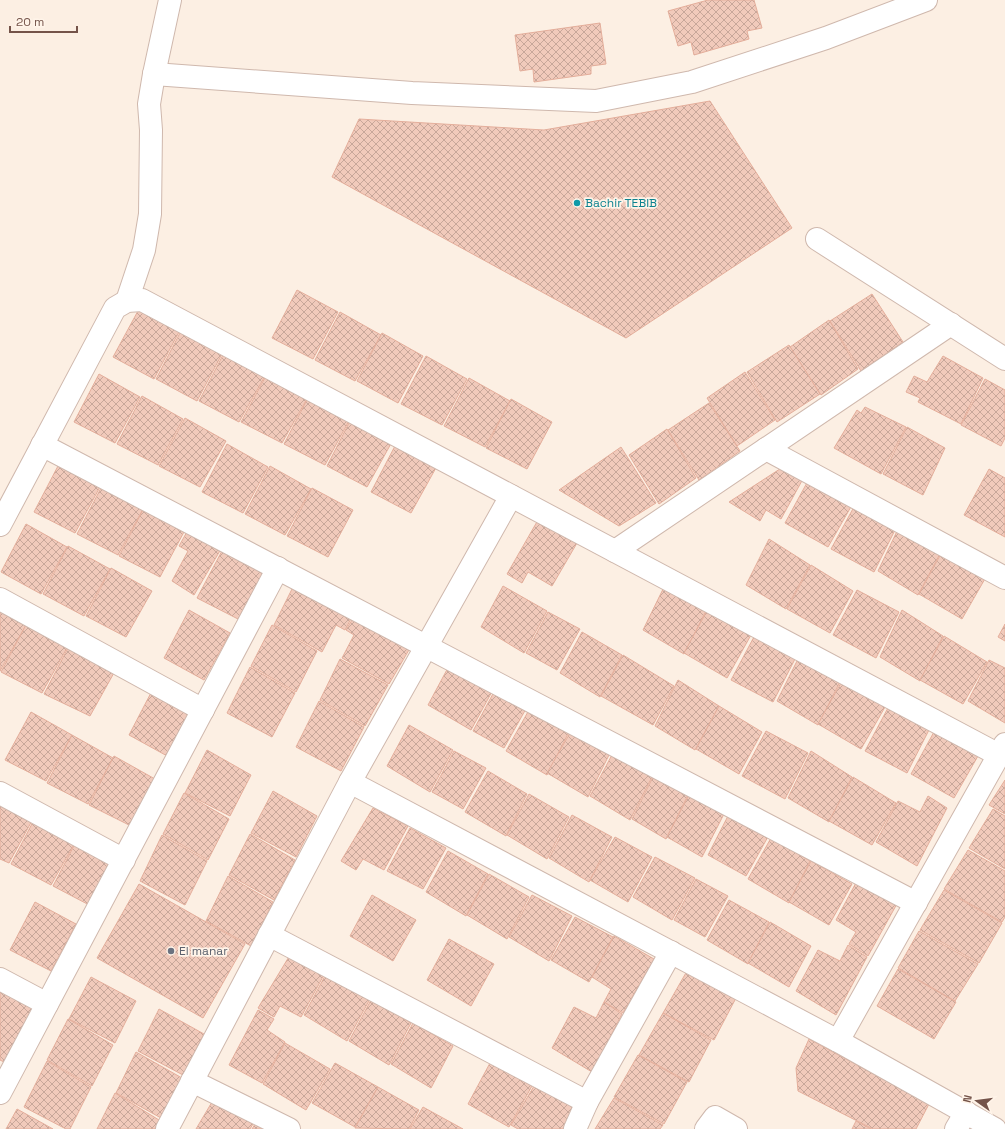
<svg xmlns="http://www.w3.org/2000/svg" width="1005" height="1129" font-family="'Space Grotesk',sans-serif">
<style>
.building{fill:url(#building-cross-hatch);stroke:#e4ae9b}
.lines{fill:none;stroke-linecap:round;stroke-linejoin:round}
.minor-casing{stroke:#cfb8ad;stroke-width:24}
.minor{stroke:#fff;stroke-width:22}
.culture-dot{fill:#0f9aa8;stroke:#fff4e9;stroke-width:1.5}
.worship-dot{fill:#6b7280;stroke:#fff4e9;stroke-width:1.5}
.labels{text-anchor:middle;stroke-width:3.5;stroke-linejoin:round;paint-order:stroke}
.culture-label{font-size:12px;fill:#0d838f;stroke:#fff4e9;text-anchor:start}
.worship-label{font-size:12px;fill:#5b616d;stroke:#fff4e9;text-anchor:start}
</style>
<defs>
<pattern id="building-cross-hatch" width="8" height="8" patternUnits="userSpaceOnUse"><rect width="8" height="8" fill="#f1cabb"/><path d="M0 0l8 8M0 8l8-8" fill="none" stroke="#c8a79a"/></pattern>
</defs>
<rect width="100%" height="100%" fill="#fcefe3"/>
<g class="building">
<polygon points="708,0 754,0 762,28 747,31 749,39 694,55 691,42 678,46 668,11"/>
<polygon points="600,23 606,64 591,66 591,74 534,82 533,69 520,71 515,35"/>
<polygon points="710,101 792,228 626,338 332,177 359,119 544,130"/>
<polygon points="297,290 338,312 313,359 272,338"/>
<polygon points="872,294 903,342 861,371 830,321"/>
<polygon points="139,309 179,332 154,379 113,357"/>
<polygon points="340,312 381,335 355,381 315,360"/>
<polygon points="829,320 858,369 821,395 790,347"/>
<polygon points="181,331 222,354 197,401 156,379"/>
<polygon points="382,333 423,356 398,403 357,381"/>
<polygon points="789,345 820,394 777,422 747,372"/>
<polygon points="224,353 265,376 239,422 199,401"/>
<polygon points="426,356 467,379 442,425 401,404"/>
<polygon points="943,356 983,378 961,424 918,402 920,398 906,392 914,376 927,382"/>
<polygon points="745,372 775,420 737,446 707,398"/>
<polygon points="99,374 140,397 115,443 74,422"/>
<polygon points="267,374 308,397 282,443 241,422"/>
<polygon points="469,378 510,401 485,447 444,426"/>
<polygon points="985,379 1005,390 1005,438 1001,446 961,425"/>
<polygon points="142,396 183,419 158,465 117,444"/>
<polygon points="309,396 350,419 325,465 284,444"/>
<polygon points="511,399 552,422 527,469 486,448"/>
<polygon points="709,403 740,451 699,480 668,430"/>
<polygon points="865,407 906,427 881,474 834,448 857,410 861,413"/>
<polygon points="352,417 393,440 367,487 327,466"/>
<polygon points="185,418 226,441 200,487 159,466"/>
<polygon points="907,427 945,448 923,495 883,474"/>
<polygon points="667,429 696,478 659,504 629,455"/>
<polygon points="227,444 268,467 243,513 202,492"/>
<polygon points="396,444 437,466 411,513 371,492"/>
<polygon points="621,447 656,503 619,526 559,490"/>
<polygon points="59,464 100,487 75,533 34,512"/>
<polygon points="786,465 804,477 781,519 766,510 760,521 729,502"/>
<polygon points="270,466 311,489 285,535 245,514"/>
<polygon points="989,469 1005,478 1005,537 964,515"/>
<polygon points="809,479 852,505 828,547 785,523"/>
<polygon points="102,486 143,509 118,555 77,534"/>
<polygon points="312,488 353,510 328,557 287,536"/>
<polygon points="855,505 897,526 874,572 831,549"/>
<polygon points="144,508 185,530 160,577 119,556"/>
<polygon points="538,520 577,543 552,586 528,572 522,583 507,574"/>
<polygon points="26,524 67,547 41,594 1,572"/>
<polygon points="899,527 942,550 918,595 878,571"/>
<polygon points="188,530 221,549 194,595 172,581 188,551 179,546"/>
<polygon points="769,539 810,565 786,609 746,585"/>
<polygon points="68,546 110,569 84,616 43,594"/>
<polygon points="223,549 263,573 238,619 197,598"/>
<polygon points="943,550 986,577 962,619 919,594"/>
<polygon points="811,565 853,591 830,633 787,609"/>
<polygon points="111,568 152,591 126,637 86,616"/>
<polygon points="296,581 354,613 345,630 336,625 322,652 274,625"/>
<polygon points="666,583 707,609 684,654 643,630"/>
<polygon points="503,586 547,611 524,653 481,627"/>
<polygon points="857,590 899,612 876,658 833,635"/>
<polygon points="708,609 751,635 727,678 684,653"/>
<polygon points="0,610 26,625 0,671"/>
<polygon points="189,610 230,633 204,680 164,658"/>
<polygon points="902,610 943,636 920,681 880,657"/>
<polygon points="548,612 580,629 557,670 526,653"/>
<polygon points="356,613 413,643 389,684 342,658 354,635 346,630"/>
<polygon points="27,623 68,646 42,693 1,672"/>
<polygon points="1005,624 1005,641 998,637"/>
<polygon points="272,625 317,651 296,692 251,666"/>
<polygon points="582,632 622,655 600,697 560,673"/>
<polygon points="755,635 796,657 773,702 731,680"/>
<polygon points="944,636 987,662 963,704 920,680"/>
<polygon points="69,646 115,671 90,716 44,694"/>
<polygon points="623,655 674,686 653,725 601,696"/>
<polygon points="799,657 841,680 818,725 777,701"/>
<polygon points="340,659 388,685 365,726 320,700"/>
<polygon points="989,660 1005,668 1005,723 968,701"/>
<polygon points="450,664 494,688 471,730 428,705"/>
<polygon points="250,667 295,693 272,737 227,713"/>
<polygon points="678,680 719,706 695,750 655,726"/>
<polygon points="842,681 885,707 861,749 818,724"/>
<polygon points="154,687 195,710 169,757 129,735"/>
<polygon points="495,690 527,707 504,748 473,731"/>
<polygon points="319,701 364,727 341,771 296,747"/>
<polygon points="719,706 762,732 739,774 696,749"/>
<polygon points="889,706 930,728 907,773 865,751"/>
<polygon points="529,710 569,732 547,775 506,751"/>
<polygon points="31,712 72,735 46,781 5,760"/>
<polygon points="409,725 453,750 430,792 387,766"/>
<polygon points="935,730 978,756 954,798 911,774"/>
<polygon points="766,731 808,753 785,799 742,776"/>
<polygon points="570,733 609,755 588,797 547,773"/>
<polygon points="72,735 113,758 88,804 47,783"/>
<polygon points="207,750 251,775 230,816 185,793"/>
<polygon points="454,751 486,768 463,809 432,792"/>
<polygon points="811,751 852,777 829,822 788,798"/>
<polygon points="613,753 653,775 630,820 590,796"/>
<polygon points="114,756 155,779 129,825 89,805"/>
<polygon points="488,771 527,794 506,836 465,812"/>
<polygon points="654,775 689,793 666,839 632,819"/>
<polygon points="853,777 896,803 872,845 829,821"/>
<polygon points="1005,780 1005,814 989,805"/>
<polygon points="273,791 317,816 296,857 251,833"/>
<polygon points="184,793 229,819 208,860 163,834"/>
<polygon points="690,793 725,812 702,857 667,837"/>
<polygon points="529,794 569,817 547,859 507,835"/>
<polygon points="928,796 947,808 917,866 876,842 898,801 920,812"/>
<polygon points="0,798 34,817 9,863 0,859"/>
<polygon points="373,808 408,826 384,870 363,859 356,870 341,861"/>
<polygon points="993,809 1005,816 1005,869 969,848"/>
<polygon points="729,814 769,835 746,876 708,855"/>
<polygon points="572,815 612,837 589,882 549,858"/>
<polygon points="36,816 77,839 51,885 11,864"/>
<polygon points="410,828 446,848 423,889 387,871"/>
<polygon points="250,834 295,860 274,900 229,875"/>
<polygon points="162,835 207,861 185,905 140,881"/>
<polygon points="615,837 652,857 628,902 590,880"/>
<polygon points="78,838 119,861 93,907 53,886"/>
<polygon points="771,838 810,861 789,903 748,879"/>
<polygon points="968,850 1005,871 1005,917 1002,922 944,889"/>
<polygon points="448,851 488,874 466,916 426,892"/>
<polygon points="655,857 695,878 672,920 633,897"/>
<polygon points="811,861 852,884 829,925 789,902"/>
<polygon points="489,874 529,897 507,939 467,915"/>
<polygon points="228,876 273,902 251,946 206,921"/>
<polygon points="696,879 728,896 705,937 674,920"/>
<polygon points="858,879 898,902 868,956 849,944 856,932 836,920"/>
<polygon points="139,884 245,944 203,1018 97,958"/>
<polygon points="944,890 1002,923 979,963 920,930"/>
<polygon points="372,895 416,920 393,961 350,936"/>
<polygon points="532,895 572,916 549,961 509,937"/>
<polygon points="729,900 769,922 748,964 707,940"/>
<polygon points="35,902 76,924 51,971 10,950"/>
<polygon points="575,917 613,937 589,982 551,960"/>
<polygon points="770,922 811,946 789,987 748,963"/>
<polygon points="919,931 978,964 955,1001 898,968"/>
<polygon points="614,936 654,959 623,1013 604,1002 611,989 592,977"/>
<polygon points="449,939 494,964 471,1006 427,980"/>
<polygon points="848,945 867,957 836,1015 796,991 818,950 840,961"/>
<polygon points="290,955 325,973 301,1017 280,1006 274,1017 258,1008"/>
<polygon points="898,969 956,1002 934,1039 877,1006"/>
<polygon points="687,971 736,998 714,1040 663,1013"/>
<polygon points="326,974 370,999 347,1041 304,1015"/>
<polygon points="91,977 136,1001 115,1043 69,1019"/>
<polygon points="0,984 37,1005 6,1063 0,1060"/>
<polygon points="371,1000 411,1023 389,1065 349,1041"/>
<polygon points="604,1002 622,1014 592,1072 552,1048 574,1007 596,1018"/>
<polygon points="159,1009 204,1034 183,1075 138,1051"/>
<polygon points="258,1010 274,1019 267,1030 285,1042 262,1083 229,1065"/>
<polygon points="663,1013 711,1040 689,1082 639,1055"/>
<polygon points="68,1019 113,1045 92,1086 47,1060"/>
<polygon points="413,1023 453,1046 431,1088 391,1064"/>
<polygon points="809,1039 929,1104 916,1129 873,1129 798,1091 796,1068"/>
<polygon points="285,1043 330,1069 306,1110 263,1084"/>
<polygon points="136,1052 182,1078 161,1118 116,1093"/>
<polygon points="638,1055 687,1082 664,1124 614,1097"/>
<polygon points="47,1061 91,1087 70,1129 66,1129 24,1107"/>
<polygon points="335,1063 378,1087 355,1127 312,1103"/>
<polygon points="490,1063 532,1086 509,1127 468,1104"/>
<polygon points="534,1086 576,1109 565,1129 518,1129 511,1125"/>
<polygon points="378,1087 419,1110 409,1129 355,1128"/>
<polygon points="115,1093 159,1120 155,1129 97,1129"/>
<polygon points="614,1098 663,1125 660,1129 595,1129"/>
<polygon points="212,1102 253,1124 250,1129 196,1129"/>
<polygon points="423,1107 463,1129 410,1129"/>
<polygon points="17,1109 53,1129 6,1129"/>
<polygon points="856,1121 871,1129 852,1129"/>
<polygon points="255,1124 265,1129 252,1129"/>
</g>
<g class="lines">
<g class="minor-casing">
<g id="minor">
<polyline points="154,74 412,93 596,101 692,82 826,38 926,0"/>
<polyline points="817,239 1005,359"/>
<polyline points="127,301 144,250 150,214 151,130 149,104 154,74 170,0"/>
<polyline points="42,445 916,903"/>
<polyline points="766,449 1005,578"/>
<polyline points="0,525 115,308 127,301 142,300 999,755"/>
<polyline points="615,551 951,324"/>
<polyline points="0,599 203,710"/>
<polyline points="350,782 838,1041 995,1129"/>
<polyline points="0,793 124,860"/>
<polyline points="269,935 587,1102"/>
<polyline points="0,979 47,1004"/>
<polyline points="838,1041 1005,744"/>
<polyline points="192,1081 289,1129"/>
<polyline points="0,1093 278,568"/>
<polyline points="167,1129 350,782 511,496"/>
<polyline points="575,1129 587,1102 671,952"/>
<polyline points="706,1129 715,1117 736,1129"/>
<polyline points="956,1129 966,1112"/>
</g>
</g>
<use href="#minor" class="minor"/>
</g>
<circle class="culture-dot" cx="577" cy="203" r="4"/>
<circle class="worship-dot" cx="171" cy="951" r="4"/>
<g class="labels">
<g class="culture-label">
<text x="585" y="207">Bachir TEBIB</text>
</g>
<g class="worship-label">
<text x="179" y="955">El manar</text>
</g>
</g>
<g transform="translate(977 1101) rotate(284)" stroke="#fff4e9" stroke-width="3" paint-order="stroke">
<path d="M0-3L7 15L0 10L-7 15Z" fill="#745349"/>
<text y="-6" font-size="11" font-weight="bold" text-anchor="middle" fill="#745349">N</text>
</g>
<path d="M10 26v6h67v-6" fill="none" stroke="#745349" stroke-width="2"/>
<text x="16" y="26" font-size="12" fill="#745349" stroke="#fff4e9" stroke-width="3" paint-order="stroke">20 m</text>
</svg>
